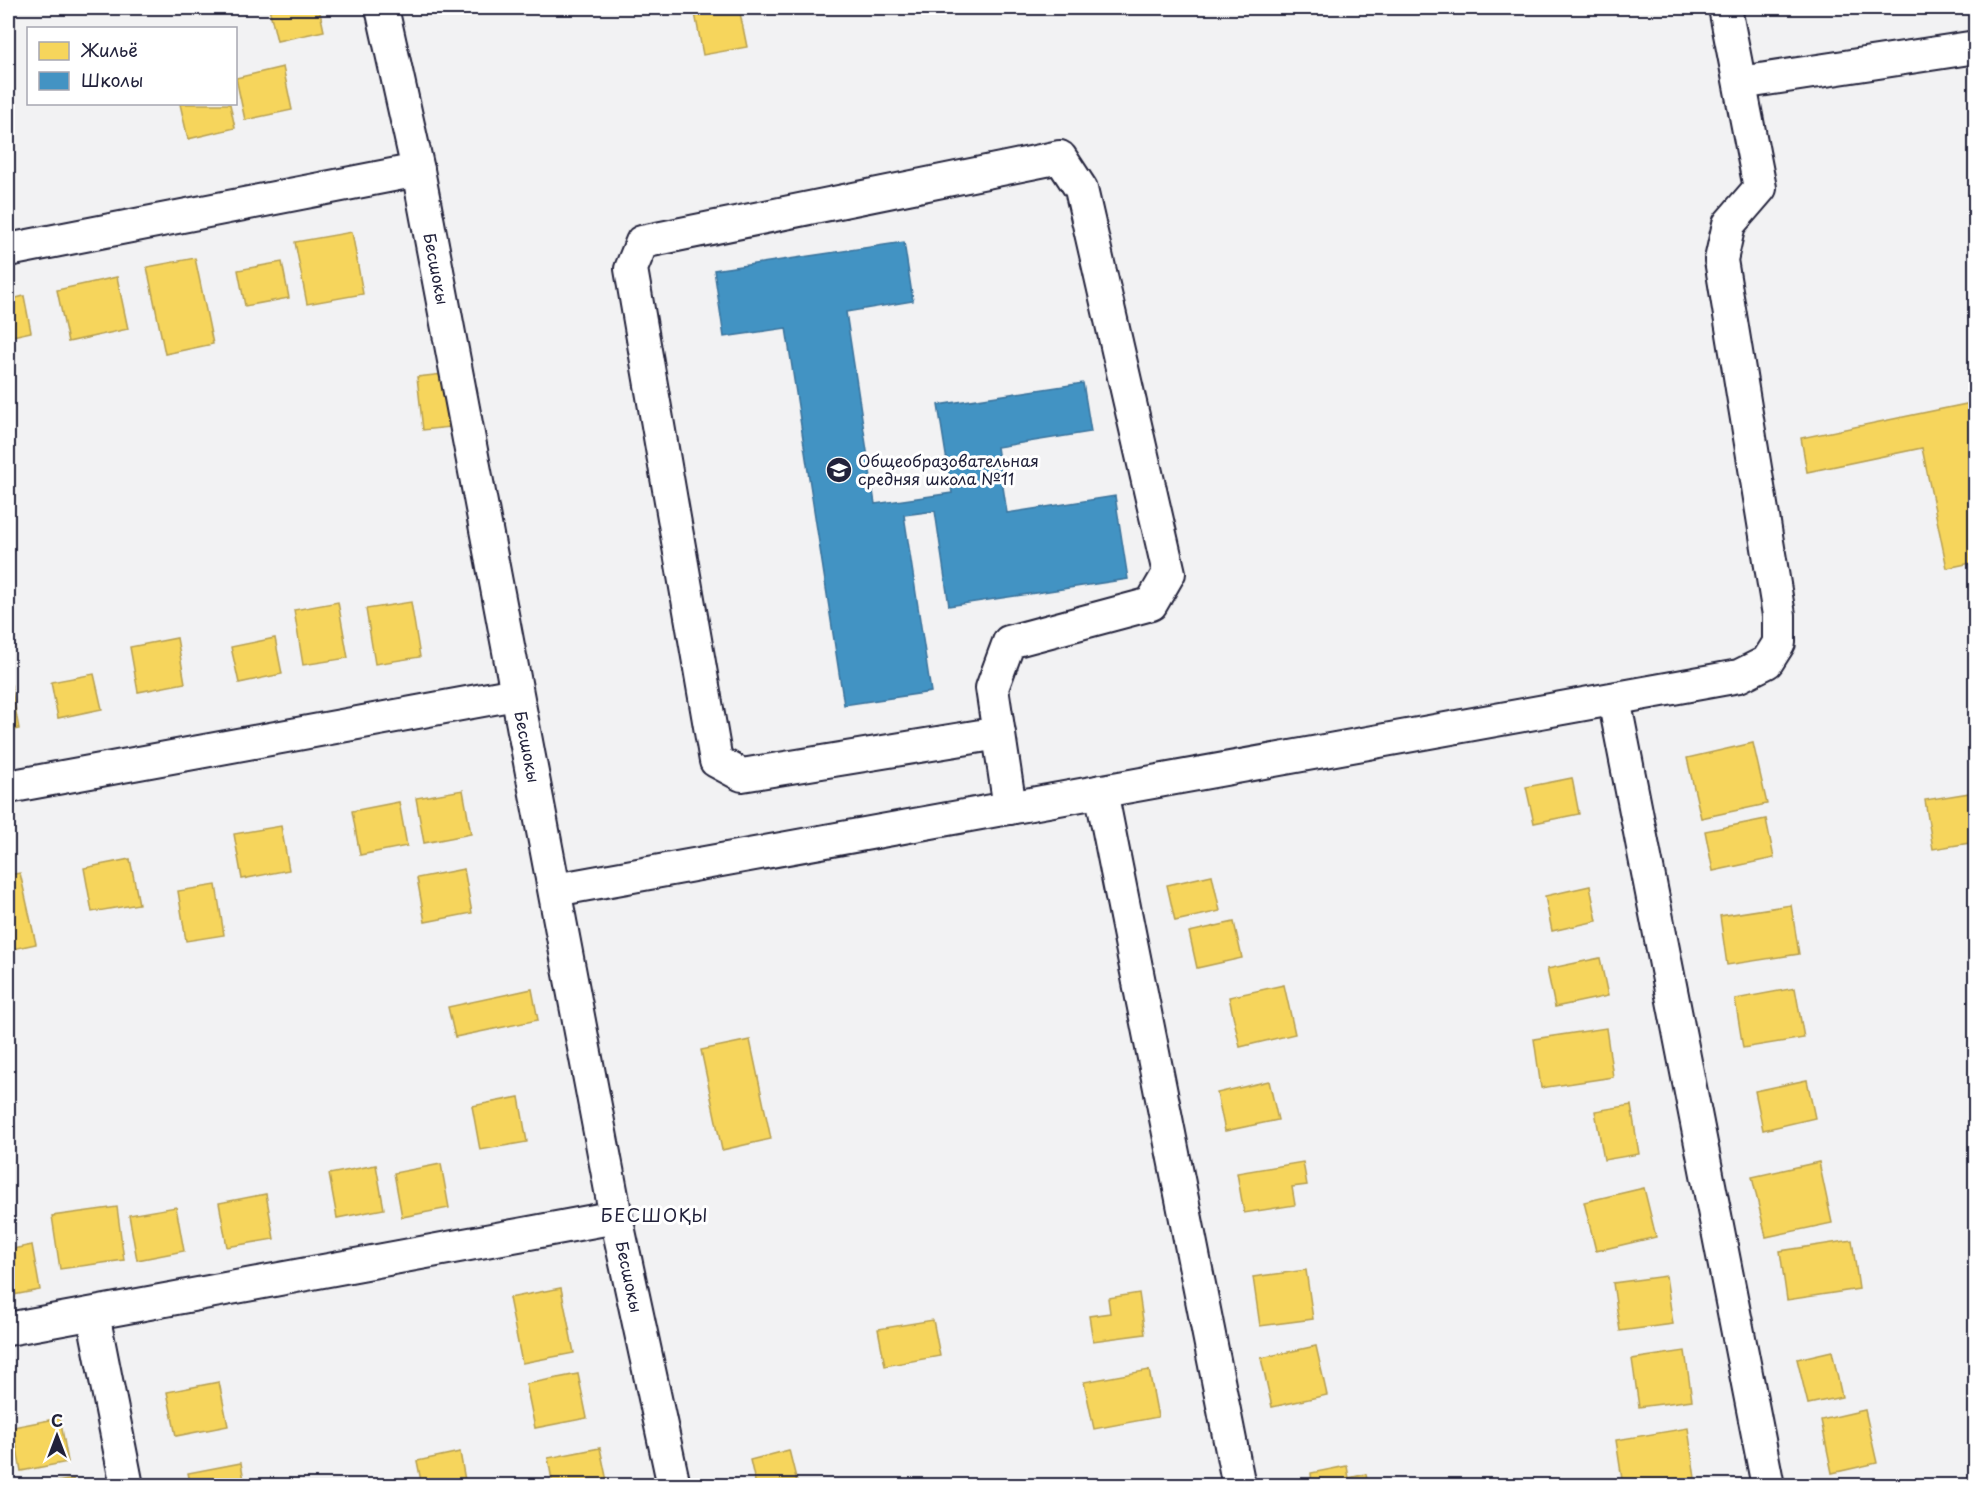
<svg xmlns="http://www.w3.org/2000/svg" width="1983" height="1493" font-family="'Playpen Sans',sans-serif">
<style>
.homes{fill:#f6d55c;stroke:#b69f52;stroke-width:1.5}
.schools{fill:#4393c3;stroke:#39719a;stroke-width:1.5}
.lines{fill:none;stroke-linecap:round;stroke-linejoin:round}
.minor-casing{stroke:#22223b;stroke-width:36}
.minor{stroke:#fff;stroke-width:32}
.labels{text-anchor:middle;stroke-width:6;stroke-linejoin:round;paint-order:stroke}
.street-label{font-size:16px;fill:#22223b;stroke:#fff}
.poi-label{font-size:16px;fill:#22223b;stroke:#fff;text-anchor:start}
.neighbourhood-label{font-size:18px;letter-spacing:1.5px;fill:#22223b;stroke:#fff}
</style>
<rect width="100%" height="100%" fill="#f2f2f3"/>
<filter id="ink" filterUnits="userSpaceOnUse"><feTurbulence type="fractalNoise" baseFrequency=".0167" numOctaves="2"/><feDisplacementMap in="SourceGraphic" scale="12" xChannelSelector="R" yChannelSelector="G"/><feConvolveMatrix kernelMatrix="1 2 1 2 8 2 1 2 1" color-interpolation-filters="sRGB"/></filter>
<g filter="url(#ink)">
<g class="homes">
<polygon points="269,8 319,8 324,31 277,41"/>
<polygon points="694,8 739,8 747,47 703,55"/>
<polygon points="283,67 292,110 245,120 236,78"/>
<polygon points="180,104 230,104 235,128 188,139"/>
<polygon points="352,232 363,294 307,304 295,242"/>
<polygon points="195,258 213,344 165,354 147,267"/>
<polygon points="282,262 289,298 245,306 238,270"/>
<polygon points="117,277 128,329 68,342 57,290"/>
<polygon points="24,296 31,332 8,337 8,300"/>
<polygon points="443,374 450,427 423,430 417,377"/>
<polygon points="1976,402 1976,562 1947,568 1922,448 1807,472 1801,438"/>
<polygon points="338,602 348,658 303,665 294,610"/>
<polygon points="411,602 420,657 375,664 366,609"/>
<polygon points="177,638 185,683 138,692 130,647"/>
<polygon points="275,638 282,674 239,683 231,647"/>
<polygon points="94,674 102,709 58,718 51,682"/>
<polygon points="11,685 19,729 8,731 8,686"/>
<polygon points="1753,743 1767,804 1701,818 1687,758"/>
<polygon points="1572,778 1579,814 1534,823 1526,787"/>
<polygon points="463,790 471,834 424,843 416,798"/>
<polygon points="1976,792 1976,842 1933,849 1925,800"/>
<polygon points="399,802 407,846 360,855 352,811"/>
<polygon points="1766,819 1774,858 1713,871 1705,831"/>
<polygon points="281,826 289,870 242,879 234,834"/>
<polygon points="130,859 139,904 92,912 84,868"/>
<polygon points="464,869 472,913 425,922 417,878"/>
<polygon points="20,873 36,944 8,950 8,875"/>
<polygon points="1212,875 1220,911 1175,921 1167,885"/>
<polygon points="216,885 224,935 186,941 178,891"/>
<polygon points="1590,886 1597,921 1552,931 1545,896"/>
<polygon points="1791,905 1799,954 1727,965 1720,916"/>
<polygon points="1234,922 1242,958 1197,968 1189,932"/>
<polygon points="1600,958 1608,996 1555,1007 1547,969"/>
<polygon points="1284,985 1295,1034 1240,1047 1229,997"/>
<polygon points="1795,988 1804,1038 1743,1048 1735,999"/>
<polygon points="532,989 538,1020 455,1037 448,1007"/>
<polygon points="1606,1028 1613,1077 1541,1088 1534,1039"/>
<polygon points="750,1040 771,1139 722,1150 701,1050"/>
<polygon points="1807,1080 1815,1118 1763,1130 1755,1091"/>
<polygon points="1269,1081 1278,1120 1225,1131 1217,1093"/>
<polygon points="519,1097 527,1142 480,1150 472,1106"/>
<polygon points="1631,1105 1639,1154 1604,1160 1595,1111"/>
<polygon points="1303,1162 1307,1185 1292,1187 1295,1205 1244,1213 1237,1173"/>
<polygon points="1819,1162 1832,1223 1766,1237 1752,1177"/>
<polygon points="441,1164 449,1208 402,1217 394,1173"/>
<polygon points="376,1165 384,1209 337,1218 329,1174"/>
<polygon points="1644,1188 1656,1237 1596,1251 1584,1202"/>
<polygon points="266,1194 274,1239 227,1247 219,1203"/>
<polygon points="117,1207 124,1260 60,1269 52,1216"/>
<polygon points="176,1207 184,1251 137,1260 129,1215"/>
<polygon points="1852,1240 1859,1289 1787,1300 1780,1251"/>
<polygon points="32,1245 40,1290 8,1296 8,1250"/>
<polygon points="1306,1270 1313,1319 1260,1326 1253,1277"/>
<polygon points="1666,1276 1673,1324 1620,1331 1613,1283"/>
<polygon points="561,1288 574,1353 522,1363 509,1298"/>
<polygon points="1139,1293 1145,1334 1093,1341 1089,1316 1110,1313 1108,1298"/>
<polygon points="933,1320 940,1356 885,1366 878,1329"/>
<polygon points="1316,1346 1327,1395 1272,1407 1261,1358"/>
<polygon points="1685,1351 1692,1400 1639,1407 1632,1359"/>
<polygon points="1832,1351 1842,1397 1808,1404 1797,1359"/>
<polygon points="1149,1370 1158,1417 1094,1429 1084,1382"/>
<polygon points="578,1374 587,1418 535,1428 526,1384"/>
<polygon points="219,1382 228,1426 176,1436 167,1392"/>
<polygon points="1865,1410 1877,1463 1832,1473 1821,1420"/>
<polygon points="60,1418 68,1462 21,1471 13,1427"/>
<polygon points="1688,1428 1695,1478 1643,1486 1623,1486 1616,1440"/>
<polygon points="600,1448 608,1486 553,1486 548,1458"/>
<polygon points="789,1450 798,1486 756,1486 750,1460"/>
<polygon points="460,1452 466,1486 422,1486 417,1461"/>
<polygon points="241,1463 245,1486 191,1486 188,1473"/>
<polygon points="1347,1466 1349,1478 1366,1474 1368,1486 1303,1486 1312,1484 1311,1473"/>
<polygon points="73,1479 75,1486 35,1486"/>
<polygon points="1148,1480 1149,1486 1117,1486"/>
</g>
<polygon class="schools" points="904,242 913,301 846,312 875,504 952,493 938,405 1083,383 1091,432 997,447 1007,513 1115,496 1128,579 949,606 935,511 904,515 931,692 844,705 786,328 724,337 714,270"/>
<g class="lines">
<g class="minor-casing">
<g id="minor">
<polyline points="382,8 418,170 616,1217 674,1486"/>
<polyline points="1740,83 1976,47"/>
<polyline points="8,250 418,170"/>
<polyline points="1614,699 1768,1486"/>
<polyline points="999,733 742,775 716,761 631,269 642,242 1060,157 1081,189 1169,573 1151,604 1009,642 992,688 1010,808"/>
<polyline points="8,787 516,694"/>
<polyline points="1101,791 1239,1486"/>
<polyline points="555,890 1739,676 1767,662 1779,643 1779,615 1721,260 1729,224 1760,188 1725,8"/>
<polyline points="93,1314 127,1486"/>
<polyline points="8,1329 616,1217"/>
</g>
</g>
<use href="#minor" class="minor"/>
</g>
</g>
<defs>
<g id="school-disc" transform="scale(1.35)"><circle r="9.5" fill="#22223b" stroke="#fff"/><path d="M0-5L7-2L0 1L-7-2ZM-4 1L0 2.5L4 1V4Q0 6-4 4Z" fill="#fff"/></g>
</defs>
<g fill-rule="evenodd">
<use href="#school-disc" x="839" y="470"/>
</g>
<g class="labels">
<g class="street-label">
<text transform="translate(436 269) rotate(79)" y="6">Бесшокы</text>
<text transform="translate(527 747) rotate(79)" y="6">Бесшокы</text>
<text transform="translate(629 1277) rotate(78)" y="6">Бесшокы</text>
</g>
<g class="poi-label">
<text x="858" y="467">Общеобразовательная<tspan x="858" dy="18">средняя школа №11</tspan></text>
</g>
<g class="neighbourhood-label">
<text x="655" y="1222">БЕСШОҚЫ</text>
</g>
</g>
<rect width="1983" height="1493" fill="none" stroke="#fff" stroke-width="30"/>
<rect x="15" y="15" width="1953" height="1463" fill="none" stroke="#22223b" stroke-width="2" filter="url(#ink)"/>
<rect x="27" y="27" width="210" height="78" fill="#ffffff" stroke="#a7a7b1" stroke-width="1.5"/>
<rect x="39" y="42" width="30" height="18" fill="#f6d55c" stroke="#a7a7b1" stroke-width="1.5"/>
<text x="81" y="57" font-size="18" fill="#22223b">Жильё</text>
<rect x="39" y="72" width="30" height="18" fill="#4393c3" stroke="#a7a7b1" stroke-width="1.5"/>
<text x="81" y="87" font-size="18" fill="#22223b">Школы</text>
<g transform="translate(57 1436)" stroke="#ffffff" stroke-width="4.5" paint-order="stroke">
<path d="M0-4.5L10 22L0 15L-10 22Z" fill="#22223b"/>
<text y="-9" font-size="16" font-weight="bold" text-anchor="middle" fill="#22223b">С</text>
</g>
</svg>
